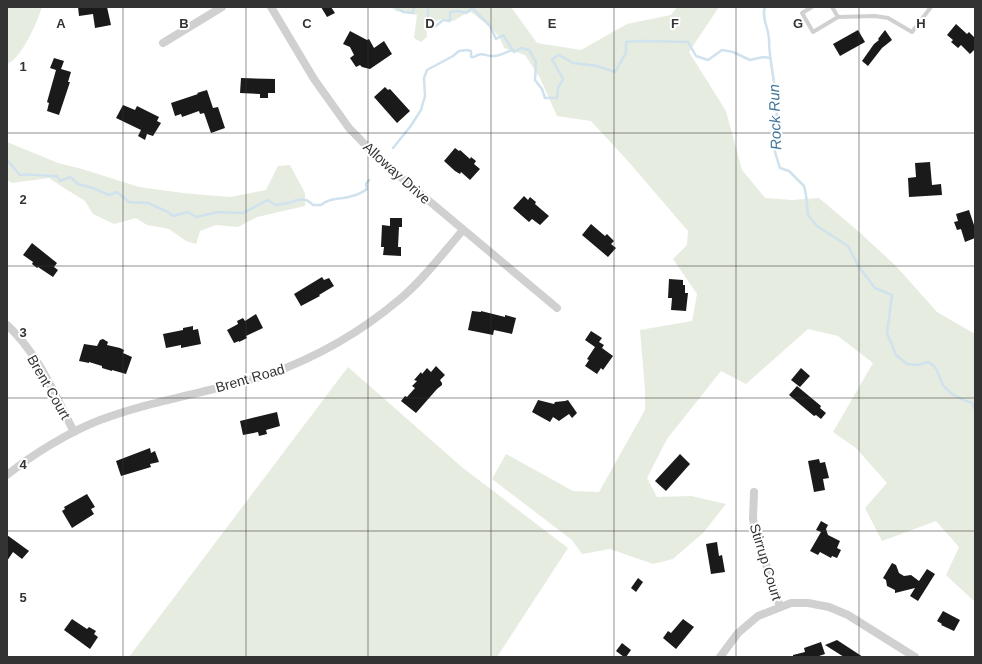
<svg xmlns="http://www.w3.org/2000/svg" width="982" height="664" font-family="Helvetica,sans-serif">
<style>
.green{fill:#e6ecdf}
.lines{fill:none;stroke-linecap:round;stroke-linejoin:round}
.stream{stroke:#cfe2ee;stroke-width:2.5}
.building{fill:#1a1a1a}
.lane{stroke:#d0d0d0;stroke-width:4}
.street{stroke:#d0d0d0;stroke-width:8}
.grid{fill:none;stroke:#333;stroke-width:1;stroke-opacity:0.55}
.labels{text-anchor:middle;stroke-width:4;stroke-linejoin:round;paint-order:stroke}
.street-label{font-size:14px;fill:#333;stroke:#fff}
.water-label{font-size:15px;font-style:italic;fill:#3f7597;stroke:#fff}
.grid-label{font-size:13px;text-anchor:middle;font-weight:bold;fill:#333;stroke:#fff;stroke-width:4;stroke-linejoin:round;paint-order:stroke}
</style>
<rect width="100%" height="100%" fill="#fff"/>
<g class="green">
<path d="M 7,7 L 42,7 C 37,22 22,58 7,64 Z"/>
<path d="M 391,7 L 511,7 L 537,43 L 581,50 L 627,24 L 671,15 L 677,7 L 719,7 L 689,52 L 726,111 L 742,170 L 765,198 L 792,200 L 819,198 L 858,231 L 896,266 L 937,312 L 975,334 L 975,602 L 946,575 L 959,547 L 936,521 L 882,541 L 865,508 L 887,483 L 856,448 L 833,432 L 873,363 L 838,336 L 808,329 L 746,384 L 721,371 L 667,439 L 647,478 L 657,497 L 691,496 L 726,504 L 703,533 L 673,559 L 653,564 L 610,549 L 582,554 L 572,540 L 492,479 L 506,454 L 573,491 L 599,492 L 645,410 L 645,389 L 640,330 L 692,321 L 697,294 L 673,259 L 687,245 L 688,231 L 627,160 L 591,121 L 557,116 L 540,78 L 525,55 L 504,48 C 499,31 485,23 471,12 L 463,15 L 454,21 L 441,19 L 426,26 L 427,37 L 421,42 L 414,38 L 417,15 L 396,11 Z"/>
<polygon points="7,142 58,163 82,169 139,187 183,193 230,197 266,190 278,166 290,165 305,193 305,206 257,217 238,227 216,225 200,231 196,244 186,241 169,229 147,225 136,218 114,224 93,214 85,201 64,188 49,178 12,183 7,180"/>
<polygon points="348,367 463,468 568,548 497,657 129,657"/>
</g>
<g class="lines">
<g class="stream">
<polyline points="396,7 403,12 413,13 414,7"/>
<polyline points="428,7 428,20 431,27 436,26 443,20 450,21 450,12 458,11 466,13 472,8 490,26 496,39 503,35 514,52 521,48 529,50 536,62 535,80 542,89 545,98 557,98 558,88 563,79 552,59 559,55 573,63 597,66 615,72 626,53 626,42 641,41 688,42 696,56 708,60 722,50 733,52 750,60 763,57 770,58"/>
<path d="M 765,7 C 761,17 769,29 769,40 C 769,64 777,87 777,111 C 777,118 774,125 774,132 C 772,145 776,156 780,168 L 789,171 L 804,186 L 806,195 L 808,215 L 817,226 L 848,246 L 859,267 L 875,288 L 892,295 L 887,333 L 896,355 L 907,364 L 918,365 L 928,362 C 939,367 938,376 943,385 C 950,395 961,399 972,403 L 975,410"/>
<path d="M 393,148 L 410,127 L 421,110 L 425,96 L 424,78 L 427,70 L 453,56 L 459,51 L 467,50 L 471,51 L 471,57 L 474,57 C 483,51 486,57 494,56 C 501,56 506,52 512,50"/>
<path d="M 7,160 L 20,175 C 33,173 45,177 57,176 L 60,181 L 70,177 L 78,184 L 93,188 L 109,195 L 117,192 L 129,202 L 148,203 L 168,212 L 173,216 L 188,212 L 196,217 L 218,212 L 243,213 L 268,200 L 275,205 C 279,204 284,204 288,203 C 298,200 305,196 313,205 L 321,205 C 330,197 341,200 352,196 C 357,195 363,192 367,189 L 366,184 L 369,180"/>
</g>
</g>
<g class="building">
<polygon points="78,7 107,7 111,25 95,28 93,14 79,16"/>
<polygon points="321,7 331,7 335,13 327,17"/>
<polygon points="956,24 967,34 969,32 975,38 975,49 970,54 961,45 958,48 951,42 953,40 947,35"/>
<polygon points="858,30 865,42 840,56 833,44"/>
<polygon points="885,30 892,40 882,48 868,66 862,61 874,44 879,40 878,39"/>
<polygon points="350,31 367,40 369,39 374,48 384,41 392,54 370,69 362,67 360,65 356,67 350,58 354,55 350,47 343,44"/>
<polygon points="54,58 64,61 61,69 71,72 68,82 70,82 59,115 47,111 49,103 47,102 56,70 50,68"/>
<polygon points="241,78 275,79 275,93 268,93 268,98 260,98 260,94 240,93"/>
<polygon points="385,87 388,90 390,89 410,111 397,123 374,97"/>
<polygon points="207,90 213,108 218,107 225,128 211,133 204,113 200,114 199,111 182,117 181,114 175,116 171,103 198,94 197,93"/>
<polygon points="123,105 135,110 137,106 159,117 157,121 161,123 153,136 147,134 145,140 138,136 141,130 116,118"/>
<polygon points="455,148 459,151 460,150 470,159 471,157 476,161 474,164 480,169 470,180 461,172 460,174 455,171 444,161"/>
<polygon points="930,162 932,185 941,184 942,195 909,197 908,178 916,177 915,163"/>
<polygon points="524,196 528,200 530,197 536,202 535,204 549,216 540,225 532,219 529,222 513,208"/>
<polygon points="969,210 975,228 975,238 965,242 961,229 957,230 954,222 958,221 956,214"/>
<polygon points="390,218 402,218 402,227 399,227 398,247 401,247 401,256 383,255 384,247 381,247 382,225 390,226"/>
<polygon points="591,224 605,236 607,234 614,241 611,244 616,248 608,257 582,235"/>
<polygon points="32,243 57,263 54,267 58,270 53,277 38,267 37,268 32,264 33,262 23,255"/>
<polygon points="322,277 324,280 329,278 334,286 319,295 320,296 301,306 294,294"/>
<polygon points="669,279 683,280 683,285 685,285 685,293 688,293 686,311 671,310 672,298 668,298"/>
<polygon points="472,311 481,312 481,311 505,317 505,315 516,318 512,334 494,330 493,335 468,330"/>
<polygon points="256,314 263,328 246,336 247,338 239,342 239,341 234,343 227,330 238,324 237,321 243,318 245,321"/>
<polygon points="193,326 193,330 198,329 201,344 181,348 181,345 166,348 163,334 183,330 183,328"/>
<polygon points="591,331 602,338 599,342 604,345 602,348 613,356 603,370 601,368 597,374 585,366 589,360 587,359 595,347 585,340"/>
<polygon points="103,339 108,342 107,345 120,348 124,350 123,353 132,357 126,374 112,370 112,371 102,368 102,366 89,362 89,363 79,361 84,344 97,346 100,340"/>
<polygon points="436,366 445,375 440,380 442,383 442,385 437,389 416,413 401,401 405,396 407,397 415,388 412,386 417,381 414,380 421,372 422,374 427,368 431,372"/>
<polygon points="801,368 810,376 800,387 791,380"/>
<polygon points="797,386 821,406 820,408 826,413 821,419 816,415 814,416 789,395"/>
<polygon points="538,400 554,404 555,402 565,401 568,400 577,413 572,418 569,414 559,421 553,417 550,422 532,412"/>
<polygon points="277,412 280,426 266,430 267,434 259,436 258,432 243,435 240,421"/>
<polygon points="150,448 151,453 155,451 159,462 150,464 151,467 121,476 116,461"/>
<polygon points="680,454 690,464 666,491 655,481"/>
<polygon points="819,459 820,463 825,462 829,478 823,479 825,490 814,492 808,461"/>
<polygon points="87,494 95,507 91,509 94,514 72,528 62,511 65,509 64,507"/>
<polygon points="821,521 828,525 826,529 828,535 840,541 837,548 841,550 837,558 832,556 831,558 820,552 818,555 810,551 821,532 816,530"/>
<polygon points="7,535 29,551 22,559 13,552 7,561"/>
<polygon points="717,542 719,556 722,555 725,572 711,574 706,544"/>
<polygon points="892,563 896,565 899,573 904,576 911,575 919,581 927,569 935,574 918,601 910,596 915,588 895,593 895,590 887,586 886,580 883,578"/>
<polygon points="638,578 643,582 636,592 631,588"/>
<polygon points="943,611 960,620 954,631 941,625 942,624 937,621"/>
<polygon points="72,619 87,629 89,627 96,631 94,634 98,637 90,649 64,630"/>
<polygon points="683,619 694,627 676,649 663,638 668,631 671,633"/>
<polygon points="837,640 863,657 844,657 825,645"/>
<polygon points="821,642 825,654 816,657 793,657 793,655 805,652 804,648"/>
<polygon points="622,643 631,650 626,657 624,657 616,651"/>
</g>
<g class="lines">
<g class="lane">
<polyline points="812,7 802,13 813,32 838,17 875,16 888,18 912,32 931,7"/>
<polyline points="832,7 838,17"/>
</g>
<g class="street">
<polyline points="271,7 314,79 349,128 379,159 557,308"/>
<polyline points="163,43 222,7"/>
<path d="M 7,325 C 38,353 55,395 74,432"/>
<path d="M 7,475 C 33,454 69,432 100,420 C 137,406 176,398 214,389 C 232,384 252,380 270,374 C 317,357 361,332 400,299 C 424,279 443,253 463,230"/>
<polyline points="754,492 753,519 755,531 780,607"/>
<polyline points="720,657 738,633 758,616 791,603 808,603 829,607 848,615 915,657"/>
</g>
</g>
<path class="grid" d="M 123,7 L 123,657M 246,7 L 246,657M 368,7 L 368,657M 491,7 L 491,657M 614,7 L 614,657M 736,7 L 736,657M 859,7 L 859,657M 7,133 L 975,133M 7,266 L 975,266M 7,398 L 975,398M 7,531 L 975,531"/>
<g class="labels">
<g class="street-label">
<text transform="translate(397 173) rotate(42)" y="5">Alloway Drive</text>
<text transform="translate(250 378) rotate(-16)" y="5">Brent Road</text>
<text transform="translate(49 387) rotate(60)" y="5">Brent Court</text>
<text transform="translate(766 562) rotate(73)" y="5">Stirrup Court</text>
</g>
<g class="water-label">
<text transform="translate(775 117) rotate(-92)" y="5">Rock Run</text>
</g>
</g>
<g class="grid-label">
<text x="61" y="28">A</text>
<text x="184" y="28">B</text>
<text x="307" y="28">C</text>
<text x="430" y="28">D</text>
<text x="552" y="28">E</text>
<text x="675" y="28">F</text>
<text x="798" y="28">G</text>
<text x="921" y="28">H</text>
<text x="23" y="71">1</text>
<text x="23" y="204">2</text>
<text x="23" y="337">3</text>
<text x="23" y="469">4</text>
<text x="23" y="602">5</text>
</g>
<rect width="982" height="664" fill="none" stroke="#333333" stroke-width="16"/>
</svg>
